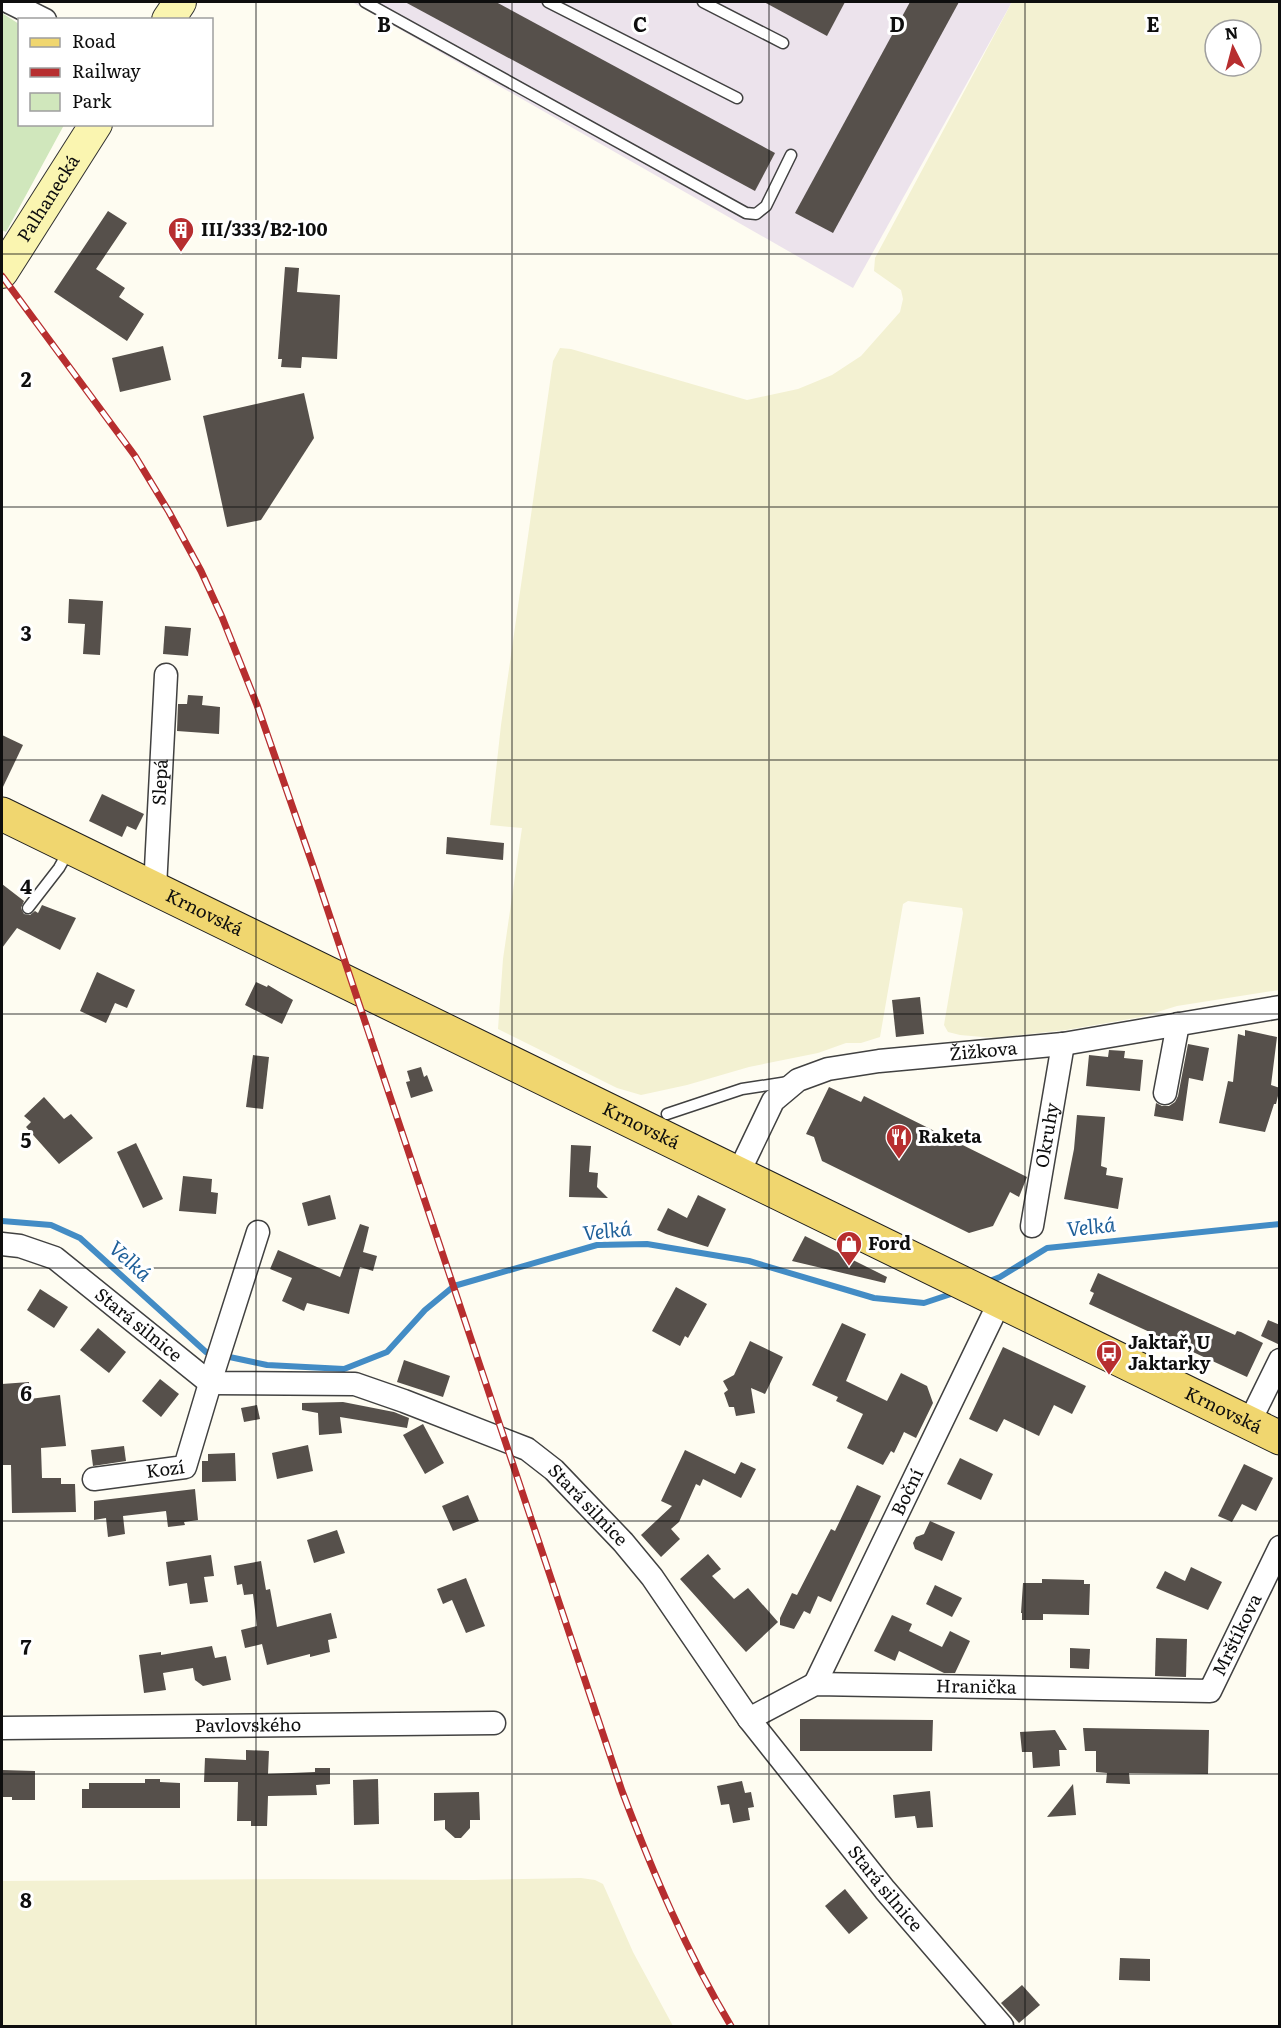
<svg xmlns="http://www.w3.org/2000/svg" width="1281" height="2028" font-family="Literata,serif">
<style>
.industrial{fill:#ece3ec}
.farmland{fill:#f3f1d2;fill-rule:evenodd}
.green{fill:#d0e7bc}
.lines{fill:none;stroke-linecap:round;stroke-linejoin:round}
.stream{stroke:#438cc5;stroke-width:6}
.building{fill:#56504b}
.lane-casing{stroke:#414141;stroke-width:13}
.street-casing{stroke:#414141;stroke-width:25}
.secondary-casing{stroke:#303030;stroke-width:34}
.primary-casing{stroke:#1f1f1f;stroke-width:35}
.lane{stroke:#fff;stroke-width:10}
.street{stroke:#fff;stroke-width:22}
.secondary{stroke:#faf5b0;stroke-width:32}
.primary{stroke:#f0d66f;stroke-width:33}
.rail-casing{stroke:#b72e2f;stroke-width:7}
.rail{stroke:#fff;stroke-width:4.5;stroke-dasharray:14;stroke-linecap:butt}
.grid{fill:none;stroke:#0e0e0e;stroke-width:1.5;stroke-opacity:0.55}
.labels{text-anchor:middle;stroke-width:6;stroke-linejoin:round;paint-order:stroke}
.street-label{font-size:18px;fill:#0e0e0e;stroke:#fff}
.poi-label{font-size:18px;font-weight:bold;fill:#0e0e0e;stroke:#fff;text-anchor:start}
.water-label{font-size:20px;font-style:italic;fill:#1e5f99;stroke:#fff}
.grid-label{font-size:20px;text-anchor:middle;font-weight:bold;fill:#0e0e0e;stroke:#fff;stroke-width:6;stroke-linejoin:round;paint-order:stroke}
</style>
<rect width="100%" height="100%" fill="#fefcf1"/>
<polygon class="industrial" points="352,2 1012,2 853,288"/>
<g class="farmland">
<path d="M 1012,2 L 1279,2 L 1279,990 L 1177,1006 L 1141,1017 L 1066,1030 L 994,1038 L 960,1035 L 948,1032 L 944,1025 L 963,913 L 962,908 L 908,901 L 903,904 L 880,1037 L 861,1043 L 846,1043 L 818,1053 L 749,1067 L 687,1085 L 641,1095 L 617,1088 L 498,1029 L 503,959 L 522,828 L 490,825 L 501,725 L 553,361 L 560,348 L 571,349 L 747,400 L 798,389 L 832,375 L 861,356 L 900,312 L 903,299 L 901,290 L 874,271 L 875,258 ZM 1215,30 L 1251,30 L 1251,66 L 1215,66 Z"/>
<polygon points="581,1878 595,1880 603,1884 633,1952 673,2026 2,2026 2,1881 299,1879 473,1880"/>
</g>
<polygon class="green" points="2,13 19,24 20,124 64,125 6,232 2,230"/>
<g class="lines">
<g class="stream">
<polyline points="2,1221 51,1225 80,1238 206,1352 267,1365 344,1369 387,1352 425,1310 454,1286 597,1245 647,1244 749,1261 874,1298 924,1303 954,1293"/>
<polyline points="987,1282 1000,1277 1047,1248 1280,1224"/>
</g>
</g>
<g class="building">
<polygon points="405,2 496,2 775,153 755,191"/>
<polygon points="764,2 845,2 827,36"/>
<polygon points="910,2 959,2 833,233 795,213"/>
<polygon points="108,211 127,223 96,269 125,288 119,297 144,314 127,341 54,292"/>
<polygon points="285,267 299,268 297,292 340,295 337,359 302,357 301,368 281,367 282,359 278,359"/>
<polygon points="163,346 171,380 120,392 112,358"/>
<polygon points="304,393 314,438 261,520 227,527 203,416"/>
<polygon points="69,599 103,601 100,655 83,654 85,624 68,623"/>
<polygon points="165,626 191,628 188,656 163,654"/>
<polygon points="188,695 203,696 202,705 220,707 219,734 177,731 178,704 187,704"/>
<polygon points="2,735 23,745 2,789"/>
<polygon points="102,794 144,814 136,830 127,826 122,837 89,821"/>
<polygon points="447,837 504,843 503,860 446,854"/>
<polygon points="2,884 24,901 21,908 24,914 30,915 35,911 38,913 42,905 76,918 60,950 17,928 2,948"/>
<polygon points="97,972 135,990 127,1008 115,1003 106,1023 80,1011"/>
<polygon points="256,982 267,987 268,985 293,1000 282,1024 245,1005"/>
<polygon points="920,997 924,1034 896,1037 892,1000"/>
<polygon points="1245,1030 1277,1037 1271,1085 1280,1088 1276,1104 1274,1104 1265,1132 1219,1123 1228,1081 1233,1082 1238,1034 1245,1036"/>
<polygon points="1188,1044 1209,1048 1203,1081 1189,1078 1183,1121 1154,1116 1156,1103 1162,1106 1169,1106 1175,1102 1178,1096"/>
<polygon points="1109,1050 1125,1051 1124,1058 1143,1060 1140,1091 1086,1086 1089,1055 1108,1057"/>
<polygon points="253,1055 269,1057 263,1109 246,1107"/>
<polygon points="421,1067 424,1077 427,1075 433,1091 411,1098 406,1082 410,1081 407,1071"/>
<polygon points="829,1087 861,1102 864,1096 1027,1177 1019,1197 1010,1192 993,1226 969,1233 822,1161 814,1137 806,1134"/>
<polygon points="44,1097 64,1119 71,1114 93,1138 59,1164 26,1127 31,1122 24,1116"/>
<polygon points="1077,1115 1105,1117 1101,1166 1107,1168 1106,1175 1123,1178 1118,1209 1064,1199 1074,1149"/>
<polygon points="136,1143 163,1199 143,1208 117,1152"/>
<polygon points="571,1145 591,1146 589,1172 598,1173 597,1187 608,1198 569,1197"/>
<polygon points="183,1176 212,1179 211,1192 218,1193 216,1214 179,1211"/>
<polygon points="330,1195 336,1219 308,1226 302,1203"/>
<polygon points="698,1195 726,1209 708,1247 666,1234 657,1230 668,1208 687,1218"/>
<polygon points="360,1224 369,1227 363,1252 377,1256 373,1271 360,1267 349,1314 307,1303 304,1311 282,1301 292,1278 270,1269 278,1250 340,1277"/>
<polygon points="805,1236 887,1277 885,1283 792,1261"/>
<polygon points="1098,1273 1235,1335 1237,1331 1241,1332 1263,1343 1247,1377 1089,1304 1094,1293 1090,1291"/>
<polygon points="676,1287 707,1304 688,1338 685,1336 680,1346 652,1331"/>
<polygon points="40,1289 68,1307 54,1328 27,1310"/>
<polygon points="1268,1320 1280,1325 1280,1345 1261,1336"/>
<polygon points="842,1323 866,1334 846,1381 887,1401 901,1373 927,1386 933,1403 916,1438 904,1432 894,1453 891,1451 883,1465 847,1448 863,1414 836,1401 838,1397 812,1385"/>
<polygon points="98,1328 126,1352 109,1373 80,1350"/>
<polygon points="750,1341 783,1357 765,1394 751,1388 755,1413 736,1416 734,1407 729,1407 724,1393 728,1390 723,1381 734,1375"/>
<polygon points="1003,1347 1086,1386 1072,1414 1054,1405 1039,1436 1004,1419 997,1432 969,1419"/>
<polygon points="404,1360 450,1376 443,1397 397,1382"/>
<polygon points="160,1379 179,1394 161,1417 142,1401"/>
<polygon points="29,1382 30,1399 60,1395 66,1446 41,1448 42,1478 61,1478 61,1484 75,1484 76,1512 12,1513 11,1465 2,1465 2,1384"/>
<polygon points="343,1402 394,1412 409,1418 407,1428 340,1417 342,1433 319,1435 318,1413 302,1410 302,1403"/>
<polygon points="257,1405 260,1419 244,1422 241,1408"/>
<polygon points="423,1424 444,1463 425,1474 403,1435"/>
<polygon points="308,1445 313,1471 277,1479 272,1453"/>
<polygon points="124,1446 126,1461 93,1466 91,1450"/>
<polygon points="685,1450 735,1474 741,1462 756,1469 741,1498 703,1479 700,1486 696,1484 679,1522 671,1529 680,1539 661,1557 641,1535 672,1506 661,1501"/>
<polygon points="235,1453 236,1481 202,1482 202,1461 208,1461 208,1454"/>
<polygon points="960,1458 993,1474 981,1500 947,1484"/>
<polygon points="1244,1464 1273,1478 1256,1511 1242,1504 1232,1522 1218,1516"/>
<polygon points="857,1485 881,1496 831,1602 818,1596 810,1614 804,1611 794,1629 780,1625 780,1618 792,1593 797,1595 831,1529 835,1531"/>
<polygon points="195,1489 198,1520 184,1522 185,1525 168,1527 166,1511 123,1516 125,1534 108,1537 106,1518 94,1520 94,1501"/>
<polygon points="468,1495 479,1521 453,1531 442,1506"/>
<polygon points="930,1521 955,1532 942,1561 915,1549 913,1543 916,1537 924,1534"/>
<polygon points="337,1530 345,1553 314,1563 307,1540"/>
<polygon points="708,1554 721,1569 712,1576 734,1599 748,1588 778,1622 746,1652 680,1579"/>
<polygon points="211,1555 214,1576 204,1577 208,1602 190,1604 187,1583 169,1586 166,1562"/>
<polygon points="261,1561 266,1590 270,1589 277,1627 331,1613 337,1638 328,1640 330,1652 310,1657 310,1654 267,1665 262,1644 245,1648 241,1630 257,1626 253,1594 244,1595 242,1584 237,1585 234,1566"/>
<polygon points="1191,1567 1222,1582 1208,1610 1156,1588 1165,1571 1185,1581"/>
<polygon points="466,1578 485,1626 466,1633 452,1600 443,1604 437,1589"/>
<polygon points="1042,1579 1084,1580 1084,1584 1090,1584 1089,1615 1043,1614 1043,1620 1022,1620 1022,1613 1021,1613 1023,1583 1042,1583"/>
<polygon points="935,1585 962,1598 952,1617 926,1604"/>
<polygon points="892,1615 912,1624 909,1631 942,1647 950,1631 970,1641 955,1673 944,1673 899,1651 895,1661 874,1651"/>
<polygon points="1156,1638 1187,1639 1186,1677 1155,1676"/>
<polygon points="212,1646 215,1658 226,1656 231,1680 203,1686 195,1680 193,1668 163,1673 166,1690 144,1693 139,1655 161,1652 161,1655"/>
<polygon points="1070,1648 1090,1649 1089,1669 1070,1668"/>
<polygon points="800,1719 933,1720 932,1751 800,1751"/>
<polygon points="1083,1728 1209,1730 1208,1774 1129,1773 1130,1784 1106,1783 1107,1773 1096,1772 1096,1751 1085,1751"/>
<polygon points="1055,1730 1067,1750 1059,1750 1060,1766 1033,1768 1032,1752 1022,1752 1020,1732"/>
<polygon points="246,1750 269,1751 268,1774 315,1772 315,1768 330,1768 330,1784 316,1785 317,1795 268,1796 267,1826 251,1826 251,1821 237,1821 238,1782 204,1782 205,1758 246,1760"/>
<polygon points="2,1770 35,1771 35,1800 12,1800 12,1797 2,1797"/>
<polygon points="145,1779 160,1779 160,1782 180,1783 180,1808 82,1808 82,1789 89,1789 89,1783 145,1783"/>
<polygon points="378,1779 379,1824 354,1825 353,1780"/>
<polygon points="742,1781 745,1793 751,1792 754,1807 748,1808 750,1820 733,1823 729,1804 721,1805 717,1786"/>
<polygon points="1073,1784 1076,1815 1047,1817"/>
<polygon points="930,1791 933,1827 917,1828 915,1816 895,1818 893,1795"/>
<polygon points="479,1792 480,1820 470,1820 470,1828 461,1838 455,1838 445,1829 445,1820 434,1821 434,1793"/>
<polygon points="845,1889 868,1918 849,1934 825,1906"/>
<polygon points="1120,1958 1150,1959 1150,1981 1119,1980"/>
<polygon points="1022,1985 1040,2005 1019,2023 1001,2003"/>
</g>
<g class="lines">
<g class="lane-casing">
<g id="lane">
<polyline points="365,2 746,213 756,214 766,206 791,155"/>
<polyline points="548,2 737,98"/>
<polyline points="703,2 783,43"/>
<polyline points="28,908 59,868 69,850"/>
<polyline points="667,1114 742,1089 788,1082"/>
</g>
</g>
<g class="street-casing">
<g id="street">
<polyline points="9,2 45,20"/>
<path id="s1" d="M 155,888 L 166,675"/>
<polyline points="1165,1093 1178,1024"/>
<path id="s2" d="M 738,1174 L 773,1101 L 798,1080 L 828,1069 L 879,1061 L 1063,1044 L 1280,1007"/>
<path id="s3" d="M 1032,1226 L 1063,1044"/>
<path id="s4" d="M 2,1244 L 20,1246 L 55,1258 L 210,1383 L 355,1384 L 404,1401 L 527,1449 L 554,1470 L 623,1542 L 652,1577 L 749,1719 L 885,1890 L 1002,2026"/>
<polyline points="1249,1423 1280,1360"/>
<path id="s5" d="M 94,1479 L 185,1467 L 214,1370 L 258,1232"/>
<path id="s6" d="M 815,1684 L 1000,1301"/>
<path id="s7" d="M 749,1719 L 815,1684 L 1210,1691 L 1280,1547"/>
<path id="s8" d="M 2,1728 L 494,1723"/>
</g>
</g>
<g class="secondary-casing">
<g id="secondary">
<polyline points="168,20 180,2"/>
<path id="s9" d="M 2,272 L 96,124"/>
</g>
</g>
<g class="primary-casing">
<g id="primary">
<path id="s10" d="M 2,814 L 1280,1438"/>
</g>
</g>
<use href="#lane" class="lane"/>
<use href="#street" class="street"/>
<use href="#secondary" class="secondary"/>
<use href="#primary" class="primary"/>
<g class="rail-casing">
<path id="rail" d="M 2,276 L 135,456 L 169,512 L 201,571 L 222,617 L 257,705 L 313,866 L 622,1791 C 653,1873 686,1951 731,2026"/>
</g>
<use href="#rail" class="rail"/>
</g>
<path class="grid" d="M 256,2 L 256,2026M 512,2 L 512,2026M 769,2 L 769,2026M 1025,2 L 1025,2026M 2,254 L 1280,254M 2,507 L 1280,507M 2,760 L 1280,760M 2,1014 L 1280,1014M 2,1268 L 1280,1268M 2,1521 L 1280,1521M 2,1774 L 1280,1774"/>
<defs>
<g id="building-pin" transform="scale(1.35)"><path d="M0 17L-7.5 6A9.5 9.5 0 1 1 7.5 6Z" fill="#b72e2f" stroke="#fff"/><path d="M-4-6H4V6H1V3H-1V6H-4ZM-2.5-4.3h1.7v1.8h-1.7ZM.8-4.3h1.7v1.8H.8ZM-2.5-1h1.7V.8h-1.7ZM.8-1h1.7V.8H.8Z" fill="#fff"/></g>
<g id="restaurant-pin" transform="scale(1.35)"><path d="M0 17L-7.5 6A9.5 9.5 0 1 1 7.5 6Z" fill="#b72e2f" stroke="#fff"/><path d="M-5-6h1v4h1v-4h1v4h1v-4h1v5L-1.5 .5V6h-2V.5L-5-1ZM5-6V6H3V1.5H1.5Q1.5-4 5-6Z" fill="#fff"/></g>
<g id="shop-pin" transform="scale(1.35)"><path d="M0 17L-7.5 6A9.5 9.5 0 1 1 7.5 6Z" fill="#b72e2f" stroke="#fff"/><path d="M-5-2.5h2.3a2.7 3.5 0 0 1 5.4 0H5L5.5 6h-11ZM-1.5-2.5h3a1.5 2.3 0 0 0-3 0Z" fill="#fff"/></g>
<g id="bus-pin" transform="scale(1.35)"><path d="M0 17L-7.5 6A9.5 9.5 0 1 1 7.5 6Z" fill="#b72e2f" stroke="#fff"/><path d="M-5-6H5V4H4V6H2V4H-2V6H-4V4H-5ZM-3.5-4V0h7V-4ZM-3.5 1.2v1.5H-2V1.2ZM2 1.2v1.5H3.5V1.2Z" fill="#fff"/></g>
</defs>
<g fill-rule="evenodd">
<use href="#building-pin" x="181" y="230"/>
<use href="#restaurant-pin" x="899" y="1137"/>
<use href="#shop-pin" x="849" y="1244"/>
<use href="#bus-pin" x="1109" y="1353"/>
</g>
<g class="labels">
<g class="street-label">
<text dy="6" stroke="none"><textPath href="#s9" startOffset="87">Palhanecká</textPath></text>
<text dy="6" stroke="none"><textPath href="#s1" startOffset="106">Slepá</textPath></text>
<text dy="6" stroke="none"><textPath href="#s10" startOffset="225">Krnovská</textPath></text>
<text dy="6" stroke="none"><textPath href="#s2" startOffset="302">Žižkova</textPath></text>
<text dy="6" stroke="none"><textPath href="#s10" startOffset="711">Krnovská</textPath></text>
<text dy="6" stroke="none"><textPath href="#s3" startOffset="92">Okruhy</textPath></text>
<text dy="6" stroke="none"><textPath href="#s4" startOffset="162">Stará silnice</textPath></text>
<text dy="6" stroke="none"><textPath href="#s10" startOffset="1359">Krnovská</textPath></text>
<text dy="6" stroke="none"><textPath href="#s5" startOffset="72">Kozí</textPath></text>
<text dy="6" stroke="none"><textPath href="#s6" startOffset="213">Boční</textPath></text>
<text dy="6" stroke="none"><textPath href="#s4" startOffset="666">Stará silnice</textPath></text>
<text dy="6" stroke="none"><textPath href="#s7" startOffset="532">Mrštíkova</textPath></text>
<text dy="6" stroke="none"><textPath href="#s7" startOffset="236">Hranička</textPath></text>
<text dy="6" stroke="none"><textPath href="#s8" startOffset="246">Pavlovského</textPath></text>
<text dy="6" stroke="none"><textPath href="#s4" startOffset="1152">Stará silnice</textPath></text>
</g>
<g class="poi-label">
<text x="201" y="236">III/333/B2-100</text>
<text x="918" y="1143">Raketa</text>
<text x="868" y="1250">Ford</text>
<text x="1128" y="1349">Jaktař, U<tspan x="1128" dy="21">Jaktarky</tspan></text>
</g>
<g class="water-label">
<text transform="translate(1091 1227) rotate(-6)" y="7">Velká</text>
<text transform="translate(607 1231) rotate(-6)" y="7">Velká</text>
<text transform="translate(130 1261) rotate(42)" y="7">Velká</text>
</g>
</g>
<g class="grid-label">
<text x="384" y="32">B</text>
<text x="640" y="32">C</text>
<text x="897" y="32">D</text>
<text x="1153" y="32">E</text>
<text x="26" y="387">2</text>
<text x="26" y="641">3</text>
<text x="26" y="894">4</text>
<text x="26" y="1148">5</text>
<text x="26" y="1401">6</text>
<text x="26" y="1655">7</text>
<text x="26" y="1908">8</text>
</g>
<rect width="1281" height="2028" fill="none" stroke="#0e0e0e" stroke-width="6"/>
<rect x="18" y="18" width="195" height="108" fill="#ffffff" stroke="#9f9f9f" stroke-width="1.5"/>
<rect x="30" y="38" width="30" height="9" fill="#f0d66f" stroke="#9f9f9f" stroke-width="1.5"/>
<text x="72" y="48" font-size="18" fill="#0e0e0e">Road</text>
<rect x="30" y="68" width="30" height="9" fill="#b72e2f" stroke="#9f9f9f" stroke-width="1.5"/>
<text x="72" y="78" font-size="18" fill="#0e0e0e">Railway</text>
<rect x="30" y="93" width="30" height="18" fill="#d0e7bc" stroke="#9f9f9f" stroke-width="1.5"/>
<text x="72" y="108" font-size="18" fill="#0e0e0e">Park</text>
<g transform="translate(1233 48) rotate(354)"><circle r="28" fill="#ffffff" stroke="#9f9f9f" stroke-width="1.5"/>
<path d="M0-4.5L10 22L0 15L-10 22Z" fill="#b72e2f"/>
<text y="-9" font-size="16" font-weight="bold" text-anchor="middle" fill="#0e0e0e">N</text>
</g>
</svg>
